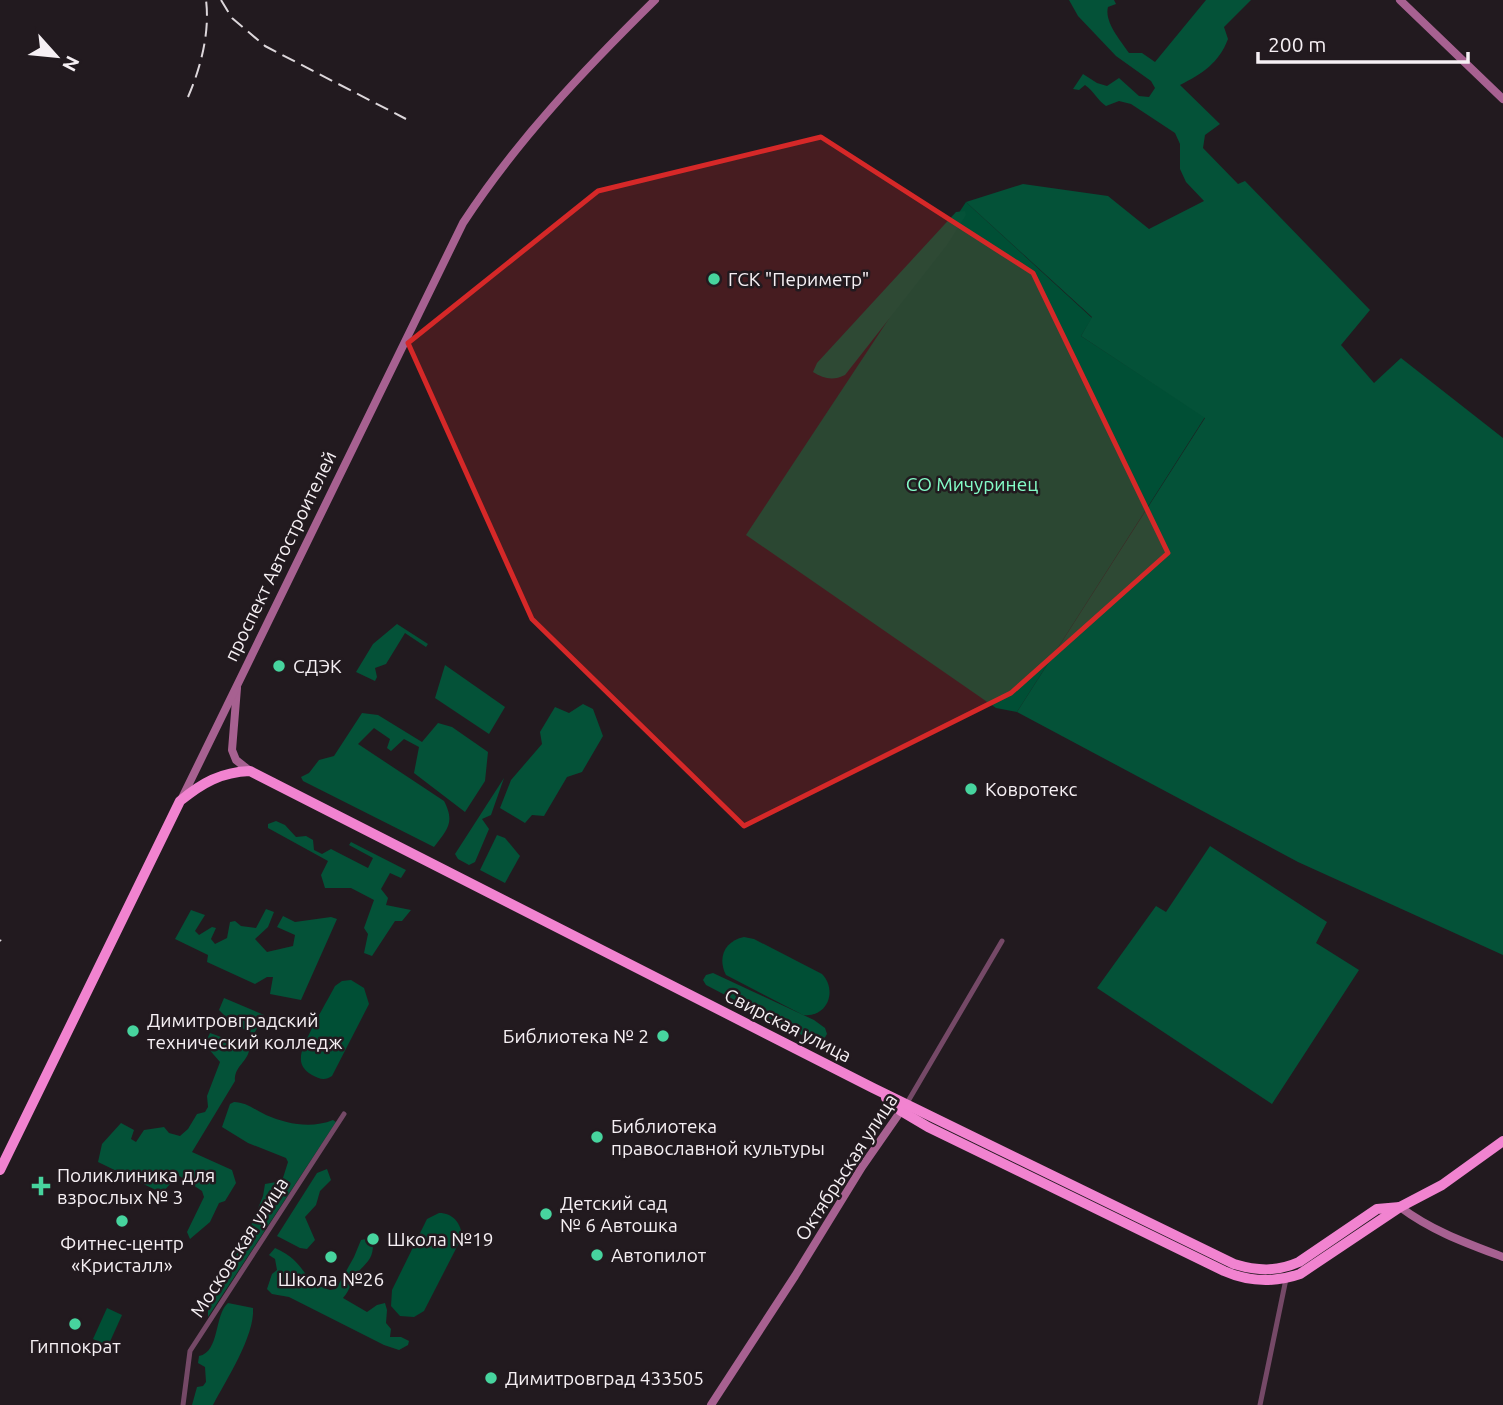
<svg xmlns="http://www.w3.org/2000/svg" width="1503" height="1405" font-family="Ubuntu,sans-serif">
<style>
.green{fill:#004f35}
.forest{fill:#045238}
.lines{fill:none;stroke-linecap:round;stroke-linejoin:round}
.street{stroke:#754967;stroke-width:5}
.secondary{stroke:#a76191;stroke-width:8}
.highway{stroke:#f183d0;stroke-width:10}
.rail{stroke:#ddd7db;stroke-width:2;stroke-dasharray:14 7;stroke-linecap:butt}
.marked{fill:#d62828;fill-opacity:0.2;stroke:#d62828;stroke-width:5;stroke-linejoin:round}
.poi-dot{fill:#47d49e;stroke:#221a1f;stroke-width:2.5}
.labels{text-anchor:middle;stroke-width:5;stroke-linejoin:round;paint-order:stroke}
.poi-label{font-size:19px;fill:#f6f0f4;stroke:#221a1f;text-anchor:start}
.park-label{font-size:19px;fill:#84fcc8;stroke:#221a1f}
.street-label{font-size:19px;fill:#f6f0f4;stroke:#221a1f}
</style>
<rect width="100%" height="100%" fill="#221a1f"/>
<g class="green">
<polygon points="966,202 1092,318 1081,336 1205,417 1017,712 996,708 746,535"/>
<path d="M 744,937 L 754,939 L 822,974 C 838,991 827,1018 803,1015 L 726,975 C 717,957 725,941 744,937 Z"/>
<path d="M 351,980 L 364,988 L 369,1004 L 332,1076 C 325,1081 319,1079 312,1075 C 305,1071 300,1065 301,1057 C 301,1044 328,1000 335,986 L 342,981 Z"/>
<path d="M 439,1213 C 453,1213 461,1223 462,1237 L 424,1311 L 414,1317 L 400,1316 L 391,1306 L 392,1290 L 427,1219 Z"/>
<polygon points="107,1308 122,1315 108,1346 93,1339"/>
</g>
<g class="forest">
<path d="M 1069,0 L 1114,0 L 1116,4 L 1108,7 C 1104,22 1121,41 1129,53 L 1142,53 L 1155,62 L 1206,0 L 1251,0 L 1224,27 L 1228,39 C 1219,63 1202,74 1180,85 L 1220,124 L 1205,135 L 1203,148 L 1238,184 L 1245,181 L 1370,310 L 1341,345 L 1374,383 L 1401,358 L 1503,438 L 1503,955 L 1298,862 L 1017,712 L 1205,418 L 1081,336 L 1092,317 L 966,202 L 1023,184 L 1108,196 L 1149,229 L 1204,201 L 1186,182 L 1180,169 L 1180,144 L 1175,133 L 1131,104 L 1119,101 L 1106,106 C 1097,100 1094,91 1085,85 L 1079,90 L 1073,89 L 1083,74 L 1097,83 L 1107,86 L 1119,78 L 1139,96 L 1149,97 L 1155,88 L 1151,81 L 1116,56 L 1078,16 Z"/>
<path d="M 965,211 L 966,215 L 947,245 L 845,375 C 833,381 824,379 813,372 L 817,363 L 956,212 Z"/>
<polygon points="397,624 428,644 426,647 405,633 386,664 375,668 377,677 375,681 356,672 373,644"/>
<polygon points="445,665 505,707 489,734 435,698"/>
<polygon points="583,704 593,709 603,736 582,772 567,777 544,816 532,815 525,823 500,808 511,780 542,744 540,732 555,707 569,713"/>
<path d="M 362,713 L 378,715 L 422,742 L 438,723 L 452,727 L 488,752 L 485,781 L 465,812 L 414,773 L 419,747 L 404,739 L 391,751 L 387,748 L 390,739 L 374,728 L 358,744 L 444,801 C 455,822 448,829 434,847 L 303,781 L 301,777 L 309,773 L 319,760 L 334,756 Z"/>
<polygon points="504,778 491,815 482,819 489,829 475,862 469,865 458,859 455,854"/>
<polygon points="276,821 285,825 296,837 306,836 313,840 314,850 322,854 331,849 368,868 373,858 349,845 351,842 406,870 401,878 390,873 381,889 388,898 386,905 411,910 402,921 395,921 372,956 364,953 368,934 364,928 374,900 351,888 325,888 321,875 328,861 268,828 268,824"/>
<polygon points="497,835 505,838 520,856 505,883 480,870"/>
<polygon points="1210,846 1327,922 1316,943 1359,970 1272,1104 1097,988 1156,906 1166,912"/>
<polygon points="266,909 274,912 268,927 255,939 267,952 293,946 295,935 277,927 283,916 295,922 331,917 337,919 301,1000 270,994 273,977 267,977 255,984 207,962 208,955 175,939 191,910 205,915 195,931 199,935 212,927 216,928 211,939 215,944 227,938 230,922 235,921 241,926 256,928"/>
<polygon points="713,973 814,1020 825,1028 827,1034 824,1039 802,1035 706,985 703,980 706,975"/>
<polygon points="224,998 264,1015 254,1034 232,1023 219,1010"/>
<path d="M 210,1033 C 224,1037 232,1045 247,1045 L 249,1051 C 246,1063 234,1067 235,1081 L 192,1152 L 232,1170 L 236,1183 L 225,1201 L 219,1203 L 210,1222 L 190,1239 L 187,1232 L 204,1197 L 202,1191 L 178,1175 L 162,1193 L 98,1162 L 102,1144 L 121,1123 L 134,1130 L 131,1139 L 136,1142 L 144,1130 L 164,1127 L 169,1133 L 180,1136 L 188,1129 L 197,1114 L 205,1112 L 208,1107 L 207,1096 L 220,1062 L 207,1047 L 207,1039 Z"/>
<path d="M 234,1102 C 246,1102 255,1110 266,1115 C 287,1124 311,1129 333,1120 L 336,1122 L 208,1317 L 208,1308 L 248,1233 L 263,1196 L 265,1184 L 282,1181 L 288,1162 L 286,1158 L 248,1143 L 222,1127 L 230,1104 Z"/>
<polygon points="327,1169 331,1180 320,1191 316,1205 305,1217 315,1240 307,1249 300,1248 277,1236 317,1173"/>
<path d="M 366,1239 L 373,1247 C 372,1260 366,1263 358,1272 C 351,1279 351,1290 343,1298 L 367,1312 L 377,1305 L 385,1303 L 387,1310 L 386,1323 L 391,1329 L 390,1337 L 401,1337 L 409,1341 L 408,1345 L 399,1350 L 384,1345 L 289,1297 L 272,1294 L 267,1289 L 272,1274 L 277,1270 L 275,1259 L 269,1255 L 275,1248 C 297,1258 299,1266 313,1284 L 330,1290 L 336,1289 L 354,1257 L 361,1240 Z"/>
<path d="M 228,1303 L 253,1308 C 255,1336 226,1380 213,1405 L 192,1405 L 197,1387 L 203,1386 L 206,1382 L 205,1367 L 198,1363 L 199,1356 C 220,1352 214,1315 228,1303 Z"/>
</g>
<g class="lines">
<g class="street">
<polyline points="907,1103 1002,941"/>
<polyline points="183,1405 190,1351 344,1114"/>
<polyline points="1260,1405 1286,1279"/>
</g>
<g class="secondary">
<polyline points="1400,0 1503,99"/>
<polyline points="237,688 232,750 236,760 250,771"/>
<path d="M 182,798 L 463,223 C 517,140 584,70 655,0"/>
<path d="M 1400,1207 C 1432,1231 1466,1243 1503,1257"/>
<polyline points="711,1405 795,1276 862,1167 903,1108"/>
</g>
<g class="highway">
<path d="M 886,1098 L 901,1111 L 928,1127 L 1224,1271 C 1249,1282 1274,1283 1300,1274 L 1400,1207 L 1442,1185 L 1503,1141"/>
<path d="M 0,1170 L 180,801 C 202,783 221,772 250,771 L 873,1088 L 1234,1264 C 1258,1271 1276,1272 1299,1262 L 1377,1209 L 1400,1207"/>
</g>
<g class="rail">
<polyline points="221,0 232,18 265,46 406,119"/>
<path d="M 188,97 C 201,67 210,32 206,0"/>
<polyline points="0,940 1,941"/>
</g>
</g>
<path class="marked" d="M 821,137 L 1033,273 L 1168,553 L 1011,693 L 744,826 L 532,619 L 408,343 L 598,191 Z"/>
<g class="poi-dot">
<circle cx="714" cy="279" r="7"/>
<circle cx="279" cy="666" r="7"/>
<circle cx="971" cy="789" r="7"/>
<circle cx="133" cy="1031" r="7"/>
<circle cx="663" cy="1036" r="7"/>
<circle cx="597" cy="1137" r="7"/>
<path d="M37.5 1175.5h7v7h7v7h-7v7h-7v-7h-7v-7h7z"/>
<circle cx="546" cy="1214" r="7"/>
<circle cx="122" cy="1221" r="7"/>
<circle cx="373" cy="1239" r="7"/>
<circle cx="597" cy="1255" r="7"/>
<circle cx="331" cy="1257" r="7"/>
<circle cx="75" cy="1324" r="7"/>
<circle cx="491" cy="1378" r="7"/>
</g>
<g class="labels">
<g class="poi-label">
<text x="728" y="286">ГСК "Периметр"</text>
<text x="293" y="673">СДЭК</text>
<text x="985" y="796">Ковротекс</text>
<text x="147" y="1027">Димитровградский<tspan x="147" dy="22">технический колледж</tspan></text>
<text x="649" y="1043" text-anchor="end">Библиотека № 2</text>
<text x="611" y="1133">Библиотека<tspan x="611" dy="22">православной культуры</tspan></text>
<text x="57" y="1182">Поликлиника для<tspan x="57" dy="22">взрослых № 3</tspan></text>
<text x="560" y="1210">Детский сад<tspan x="560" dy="22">№ 6 Автошка</tspan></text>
<text x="387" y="1246">Школа №19</text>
<text x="122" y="1250" text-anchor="middle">Фитнес-центр<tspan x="122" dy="22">«Кристалл»</tspan></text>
<text x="611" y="1262">Автопилот</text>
<text x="331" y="1286" text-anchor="middle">Школа №26</text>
<text x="75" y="1353" text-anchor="middle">Гиппократ</text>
<text x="505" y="1385">Димитровград 433505</text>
</g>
<g class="park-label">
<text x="972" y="491">СО Мичуринец</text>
</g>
<g class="street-label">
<text transform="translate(280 556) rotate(-64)" y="7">проспект Автостроителей</text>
<text transform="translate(788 1025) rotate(27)" y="7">Свирская улица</text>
<text transform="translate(846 1167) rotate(-57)" y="7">Октябрьская улица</text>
<text transform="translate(239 1247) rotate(-57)" y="7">Московская улица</text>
</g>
</g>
<g transform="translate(56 56) rotate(117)" stroke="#221a1f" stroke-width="5" paint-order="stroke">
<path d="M0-5L12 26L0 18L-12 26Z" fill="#f6f0f4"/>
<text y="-10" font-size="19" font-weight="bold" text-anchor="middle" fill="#f6f0f4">N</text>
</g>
<path d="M1258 52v10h210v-10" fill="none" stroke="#f6f0f4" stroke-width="3.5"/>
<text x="1268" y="52" font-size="21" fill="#f6f0f4" stroke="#221a1f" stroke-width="5" paint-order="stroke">200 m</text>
</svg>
